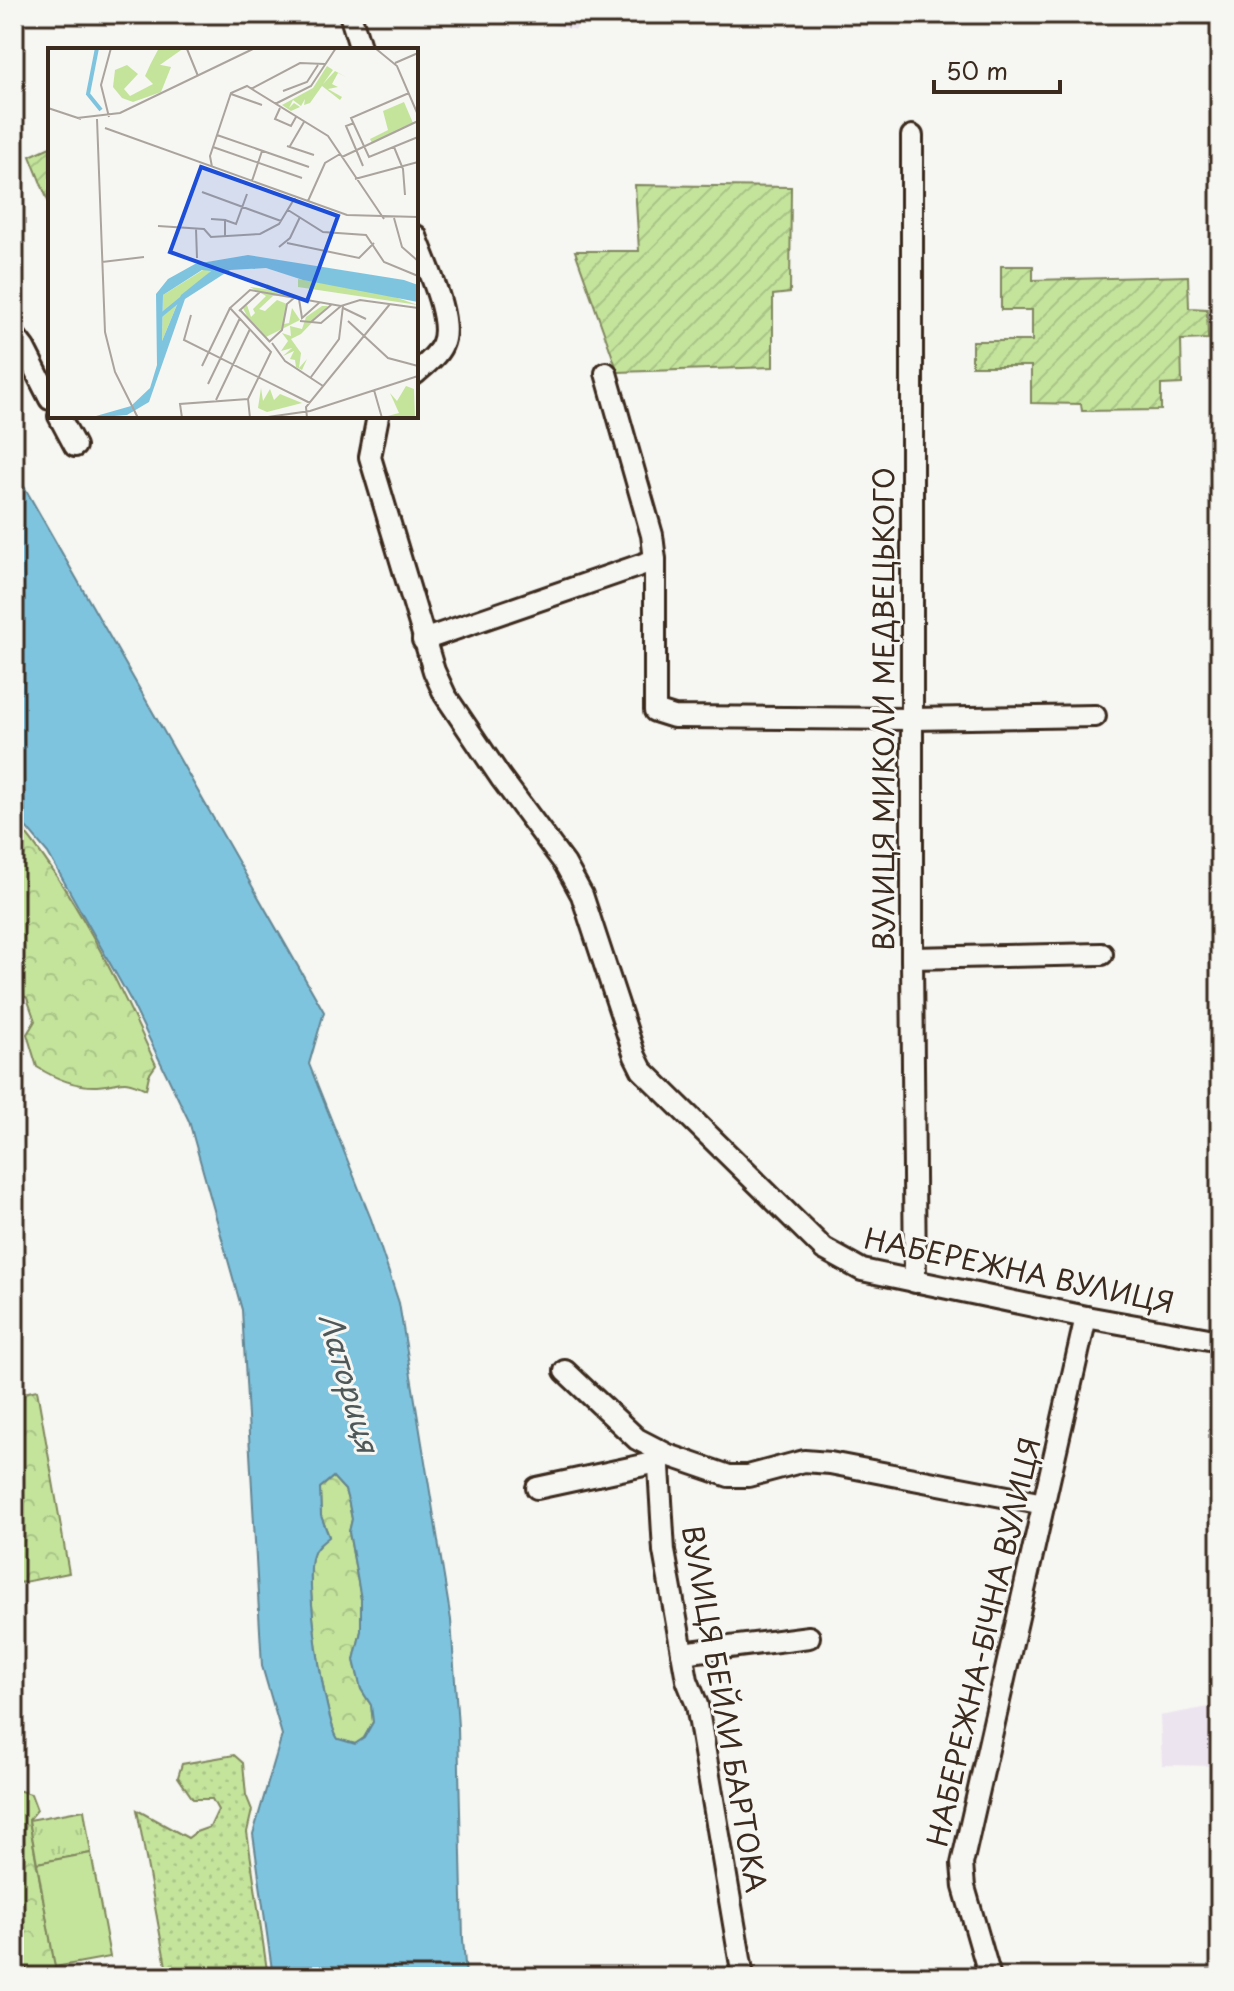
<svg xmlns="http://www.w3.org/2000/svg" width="1234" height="1991" font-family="'Playpen Sans',sans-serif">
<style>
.built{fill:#ece4ef}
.industrial{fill:url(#industrial-grid)}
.grass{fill:url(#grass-dots);stroke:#80875d;stroke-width:2}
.forest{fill:url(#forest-crowns);stroke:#80875d;stroke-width:2}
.park{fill:url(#park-tufts);stroke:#80875d;stroke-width:2}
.garden{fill:url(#garden-furrows);stroke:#80875d;stroke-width:2}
.pitch{fill:#c4e49c;stroke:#80875d;stroke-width:2}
.water{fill:#7fc4df;stroke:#648692;stroke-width:2;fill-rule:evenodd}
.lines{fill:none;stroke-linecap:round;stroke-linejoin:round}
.minor-casing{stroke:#3b2a1e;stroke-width:26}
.tertiary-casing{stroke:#3b2a1e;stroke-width:30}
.minor{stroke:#f6f6f2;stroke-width:20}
.tertiary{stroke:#f6f6f2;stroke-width:24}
.labels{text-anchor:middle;stroke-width:6;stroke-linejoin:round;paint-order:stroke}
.street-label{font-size:28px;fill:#3b2a1e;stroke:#f6f6f2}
.water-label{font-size:30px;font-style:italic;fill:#4f5858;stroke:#f6f6f2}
.inset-river{fill:none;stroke:#7fc4df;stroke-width:4}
.inset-road{fill:none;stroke:#aba49d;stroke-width:2}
.view{fill:#1d4ed8;fill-opacity:0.15;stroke:#1d4ed8;stroke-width:4}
.inset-edge{fill:none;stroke:#3b2a1e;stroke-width:4}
</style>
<defs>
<pattern id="industrial-grid" width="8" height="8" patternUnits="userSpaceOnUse" patternTransform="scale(2)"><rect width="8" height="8" fill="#ece4ef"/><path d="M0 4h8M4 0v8" fill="none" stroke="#cbc4cc"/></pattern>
<pattern id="grass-dots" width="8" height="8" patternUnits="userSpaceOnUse" patternTransform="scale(2)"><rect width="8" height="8" fill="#c4e49c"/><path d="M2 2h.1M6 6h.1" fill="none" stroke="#a9c486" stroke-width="1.8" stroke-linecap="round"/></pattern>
<pattern id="forest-crowns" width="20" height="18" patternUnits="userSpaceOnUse" patternTransform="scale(2)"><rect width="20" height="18" fill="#c4e49c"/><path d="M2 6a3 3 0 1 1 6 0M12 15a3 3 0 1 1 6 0" fill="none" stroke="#a9c486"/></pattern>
<pattern id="park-tufts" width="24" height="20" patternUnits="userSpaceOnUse" patternTransform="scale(2)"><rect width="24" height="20" fill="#c4e49c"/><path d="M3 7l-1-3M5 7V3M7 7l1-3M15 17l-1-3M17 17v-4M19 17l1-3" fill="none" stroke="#a9c486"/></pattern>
<pattern id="garden-furrows" width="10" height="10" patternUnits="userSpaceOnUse" patternTransform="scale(2)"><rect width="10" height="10" fill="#c4e49c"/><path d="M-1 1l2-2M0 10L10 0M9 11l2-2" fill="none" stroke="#a9c486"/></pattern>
</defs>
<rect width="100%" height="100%" fill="#f6f6f2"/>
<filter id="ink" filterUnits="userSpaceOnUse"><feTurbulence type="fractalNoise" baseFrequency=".0125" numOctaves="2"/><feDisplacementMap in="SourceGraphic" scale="16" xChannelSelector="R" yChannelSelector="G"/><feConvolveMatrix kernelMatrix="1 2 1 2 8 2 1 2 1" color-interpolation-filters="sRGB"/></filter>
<g filter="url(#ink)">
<polygon class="built" points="1220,1705 1220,1766 1162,1765 1160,1716"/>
<polygon class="industrial" points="511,14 580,14 576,30"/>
<polygon class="grass" points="234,1755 243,1763 246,1795 252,1810 247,1832 268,1977 168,1977 137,1810 188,1838 196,1832 210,1827 218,1810 212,1799 193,1799 178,1777 182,1764"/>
<g class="forest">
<path d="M 14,819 C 72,887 119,983 156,1065 L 149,1075 L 146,1089 C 118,1076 124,1085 97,1086 C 75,1087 56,1079 37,1067 L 27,1034 L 35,1021 L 27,998 L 14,990 Z"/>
<polygon points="37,1390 69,1573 14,1584 14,1395"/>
<path d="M 333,1477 L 345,1490 L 349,1504 L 352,1519 L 349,1532 L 361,1599 L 361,1631 L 354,1660 L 361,1689 L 371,1705 L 373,1722 L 364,1738 L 355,1744 L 338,1739 C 324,1719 304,1579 313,1555 C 315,1547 323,1542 329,1536 L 321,1516 L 320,1488 Z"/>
<polygon points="17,1790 31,1794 37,1810 29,1820 57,1977 14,1977 14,1791"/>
</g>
<polygon class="park" points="84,1810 91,1853 37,1863 29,1820"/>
<g class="garden">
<polygon points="50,147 50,206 30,156"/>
<polygon points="635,185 791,187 790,293 773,295 773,367 618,372 575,251 639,251"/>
<polygon points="1001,266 1033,266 1033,280 1188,276 1189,308 1207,309 1208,339 1181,340 1182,384 1161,385 1161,410 1082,411 1081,404 1031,403 1031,366 972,366 972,341 1032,341 1032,310 1001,310"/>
</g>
<polygon class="pitch" points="91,1853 110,1957 55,1967 37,1863"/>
<path class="water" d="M 14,469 L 324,1012 L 309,1064 L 371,1219 L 399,1303 L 451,1620 L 458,1727 L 463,1939 L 466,1977 L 273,1977 L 253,1834 L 282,1735 L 262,1666 L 242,1310 L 189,1121 L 130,999 L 48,853 L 14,813 ZM 333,1477 L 345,1490 L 349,1504 L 352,1519 L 349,1532 L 361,1599 L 361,1631 L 354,1660 L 361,1689 L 371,1705 L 373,1722 L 364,1738 L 355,1744 L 338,1739 C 324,1719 304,1579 313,1555 C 315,1547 323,1542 329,1537 L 321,1516 L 320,1488 Z"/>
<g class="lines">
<g class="minor-casing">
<g id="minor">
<polyline points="350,14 361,50"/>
<polyline points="912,136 912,958 915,1282"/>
<path d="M 416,236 C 425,262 454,320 442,345 C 437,356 425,365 416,373"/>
<polyline points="14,335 24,348 50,399"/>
<polyline points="59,416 75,446"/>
<polyline points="378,416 370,457 434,671 445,695 501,778 565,864 582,895 635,1056 642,1070 824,1249 862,1270 1086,1317 1220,1341"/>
<polyline points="655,560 655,711 674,717 913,719 1095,716"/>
<polyline points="423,640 655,560 652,535 606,373"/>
<polyline points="912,958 1102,954"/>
<polyline points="565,1371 637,1439 668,1455 729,1476 748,1476 804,1461 830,1463 1044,1504"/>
<polyline points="658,1450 664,1551 687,1680 697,1705 743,1977"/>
<polyline points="537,1488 658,1462"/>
<polyline points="682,1653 809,1637"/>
<polyline points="990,1977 964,1887 962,1864 1086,1317"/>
</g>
</g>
<g class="tertiary-casing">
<polyline id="tertiary" points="14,1976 14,1977"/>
</g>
<use href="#minor" class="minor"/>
<use href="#tertiary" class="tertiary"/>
</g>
</g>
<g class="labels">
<g class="street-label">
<text transform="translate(884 709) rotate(-90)" y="10">ВУЛИЦЯ МИКОЛИ МЕДВЕЦЬКОГО</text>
<text transform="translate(1019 1271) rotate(12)" y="10">НАБЕРЕЖНА ВУЛИЦЯ</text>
<text transform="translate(984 1642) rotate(-77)" y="10">НАБЕРЕЖНА-БІЧНА ВУЛИЦЯ</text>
<text transform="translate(724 1709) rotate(80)" y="10">ВУЛИЦЯ БЕЙЛИ БАРТОКА</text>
</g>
<g class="water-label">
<text transform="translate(348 1383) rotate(74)" y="10">Латориця</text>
</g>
</g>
<g transform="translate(48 48)">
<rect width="370" height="370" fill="#f6f6f2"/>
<path d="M 111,0 L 136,0 L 109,19 L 103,15 ZM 279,18 L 285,22 L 275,36 L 287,23 L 298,29 L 290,25 L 284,36 L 290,39 L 280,41 L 294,49 L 292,52 L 274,38 L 262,55 L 256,57 L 257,51 L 253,58 L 245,52 L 241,60 L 246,55 L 252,59 L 243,63 L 234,57 L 265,40 ZM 356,54 L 365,75 L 324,95 L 322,91 L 340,82 L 335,63 ZM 250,231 L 332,244 L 370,257 L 250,239 Z" fill="#c4e49c"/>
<path d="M 103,15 L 123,19 L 113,44 L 85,54 L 74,50 L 65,39 L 67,22 L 79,17 L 90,26 L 76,41 L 82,48 L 105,36 L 97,28 ZM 155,222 L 164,222 L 130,254 L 114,293 L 115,247 ZM 219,236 L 244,247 L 225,248 L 211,261 L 217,263 L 229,252 L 239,256 L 236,276 L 241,275 L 244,260 L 252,272 L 218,289 L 200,270 L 195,260 L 199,257 L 203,269 L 207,265 L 205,261 L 218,248 L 202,239 L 218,241 ZM 274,258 L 280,258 L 253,286 L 243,291 L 253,305 L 251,320 L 259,311 L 254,322 L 248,319 L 247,312 L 242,311 L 246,303 L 235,308 L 244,300 L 233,303 L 240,293 L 234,285 L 243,288 L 242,278 L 254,281 L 258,269 ZM 213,340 L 215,353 L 222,341 L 226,352 L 232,346 L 254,355 L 219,364 L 210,360 Z" fill="#c4e49c"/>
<path d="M 358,338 L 366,341 L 367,370 L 336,369 L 351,365 L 342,345 L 349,353 Z" fill="#c4e49c"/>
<path d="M 200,207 L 356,232 L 370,237 L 370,254 L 255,232 L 218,220 L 182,222 L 137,251 L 101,354 L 79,367 L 41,370 L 83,358 L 102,340 L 109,317 L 108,246 L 120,231 L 147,216 ZM 154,222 L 163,223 L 133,247 L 114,293 L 115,247 Z" fill="#7fc4df" fill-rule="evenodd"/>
<path class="inset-river" d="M 49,0 L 40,46 L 53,62M 112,268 L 134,250"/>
<path class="inset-road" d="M 327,0 L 349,18 L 370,67M 139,1 L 150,28M 347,15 L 370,5M 203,41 L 252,15 L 277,16M 235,43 L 259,34 L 270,17M 361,45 L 303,70 L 321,109 L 370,89M 183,46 L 214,57M 227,56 L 263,38 L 288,0M 0,60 L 33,71M 232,60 L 227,71 L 243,78 L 248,69M 61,69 L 53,37 L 63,0M 29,70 L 72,65 L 207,0M 49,71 L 57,284 L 67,324 L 90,370M 306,75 L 298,78 L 315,118M 57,80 L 299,167 L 370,169M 169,87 L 261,119M 239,98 L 266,107M 242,98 L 256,74M 165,99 L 254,130M 346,99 L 355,121 L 357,147M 294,109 L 370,73M 164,119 L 162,108 L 183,45 L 199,38 L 280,88 L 336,171M 307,131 L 370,114M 204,133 L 214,103M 154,144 L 233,173M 260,153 L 277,115 L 292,106M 240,162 L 275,184 L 318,187 L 336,214 L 370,228M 346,170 L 354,199 L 370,213M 163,171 L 177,172 L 177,190M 177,172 L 188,176 L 199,146M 110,178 L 156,181 L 163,189 L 212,186 L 231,176 L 248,148M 148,181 L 149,210M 239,195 L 311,210 L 326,195M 231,199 L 242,190 L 252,169M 54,214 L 96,209M 251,251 L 254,270 L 272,254M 295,260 L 318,271M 192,262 L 222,294M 191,263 L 212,244M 143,267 L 136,292 L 262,355M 252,273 L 263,274 L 283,257M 300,273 L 340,310 L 370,318M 263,274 L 273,275 L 293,258M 221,294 L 234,282 L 239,256 L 246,250M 224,295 L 237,313 L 275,338M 154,318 L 182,260M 263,329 L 291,291 L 295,258M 160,336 L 192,270M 326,342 L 334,370M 168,352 L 202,281M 134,370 L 132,356 L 200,351M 202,370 L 200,351 L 223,304 L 182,260 L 202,242 L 293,258 L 312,252 L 370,260M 213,370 L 262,363 L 370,328M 259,370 L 258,359 L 342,256"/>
<path class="view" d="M 153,119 L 290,168 L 259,253 L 122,204 Z"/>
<rect width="370" height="370" class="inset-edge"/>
</g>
<rect width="1234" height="1991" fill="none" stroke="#f6f6f2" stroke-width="48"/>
<rect x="24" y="24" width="1186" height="1943" fill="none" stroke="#3b2a1e" stroke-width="3" filter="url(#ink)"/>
<path d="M934 80v12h126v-12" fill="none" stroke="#3b2a1e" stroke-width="4"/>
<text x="946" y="80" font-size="24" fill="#3b2a1e" stroke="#f6f6f2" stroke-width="6" paint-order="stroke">50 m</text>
</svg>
